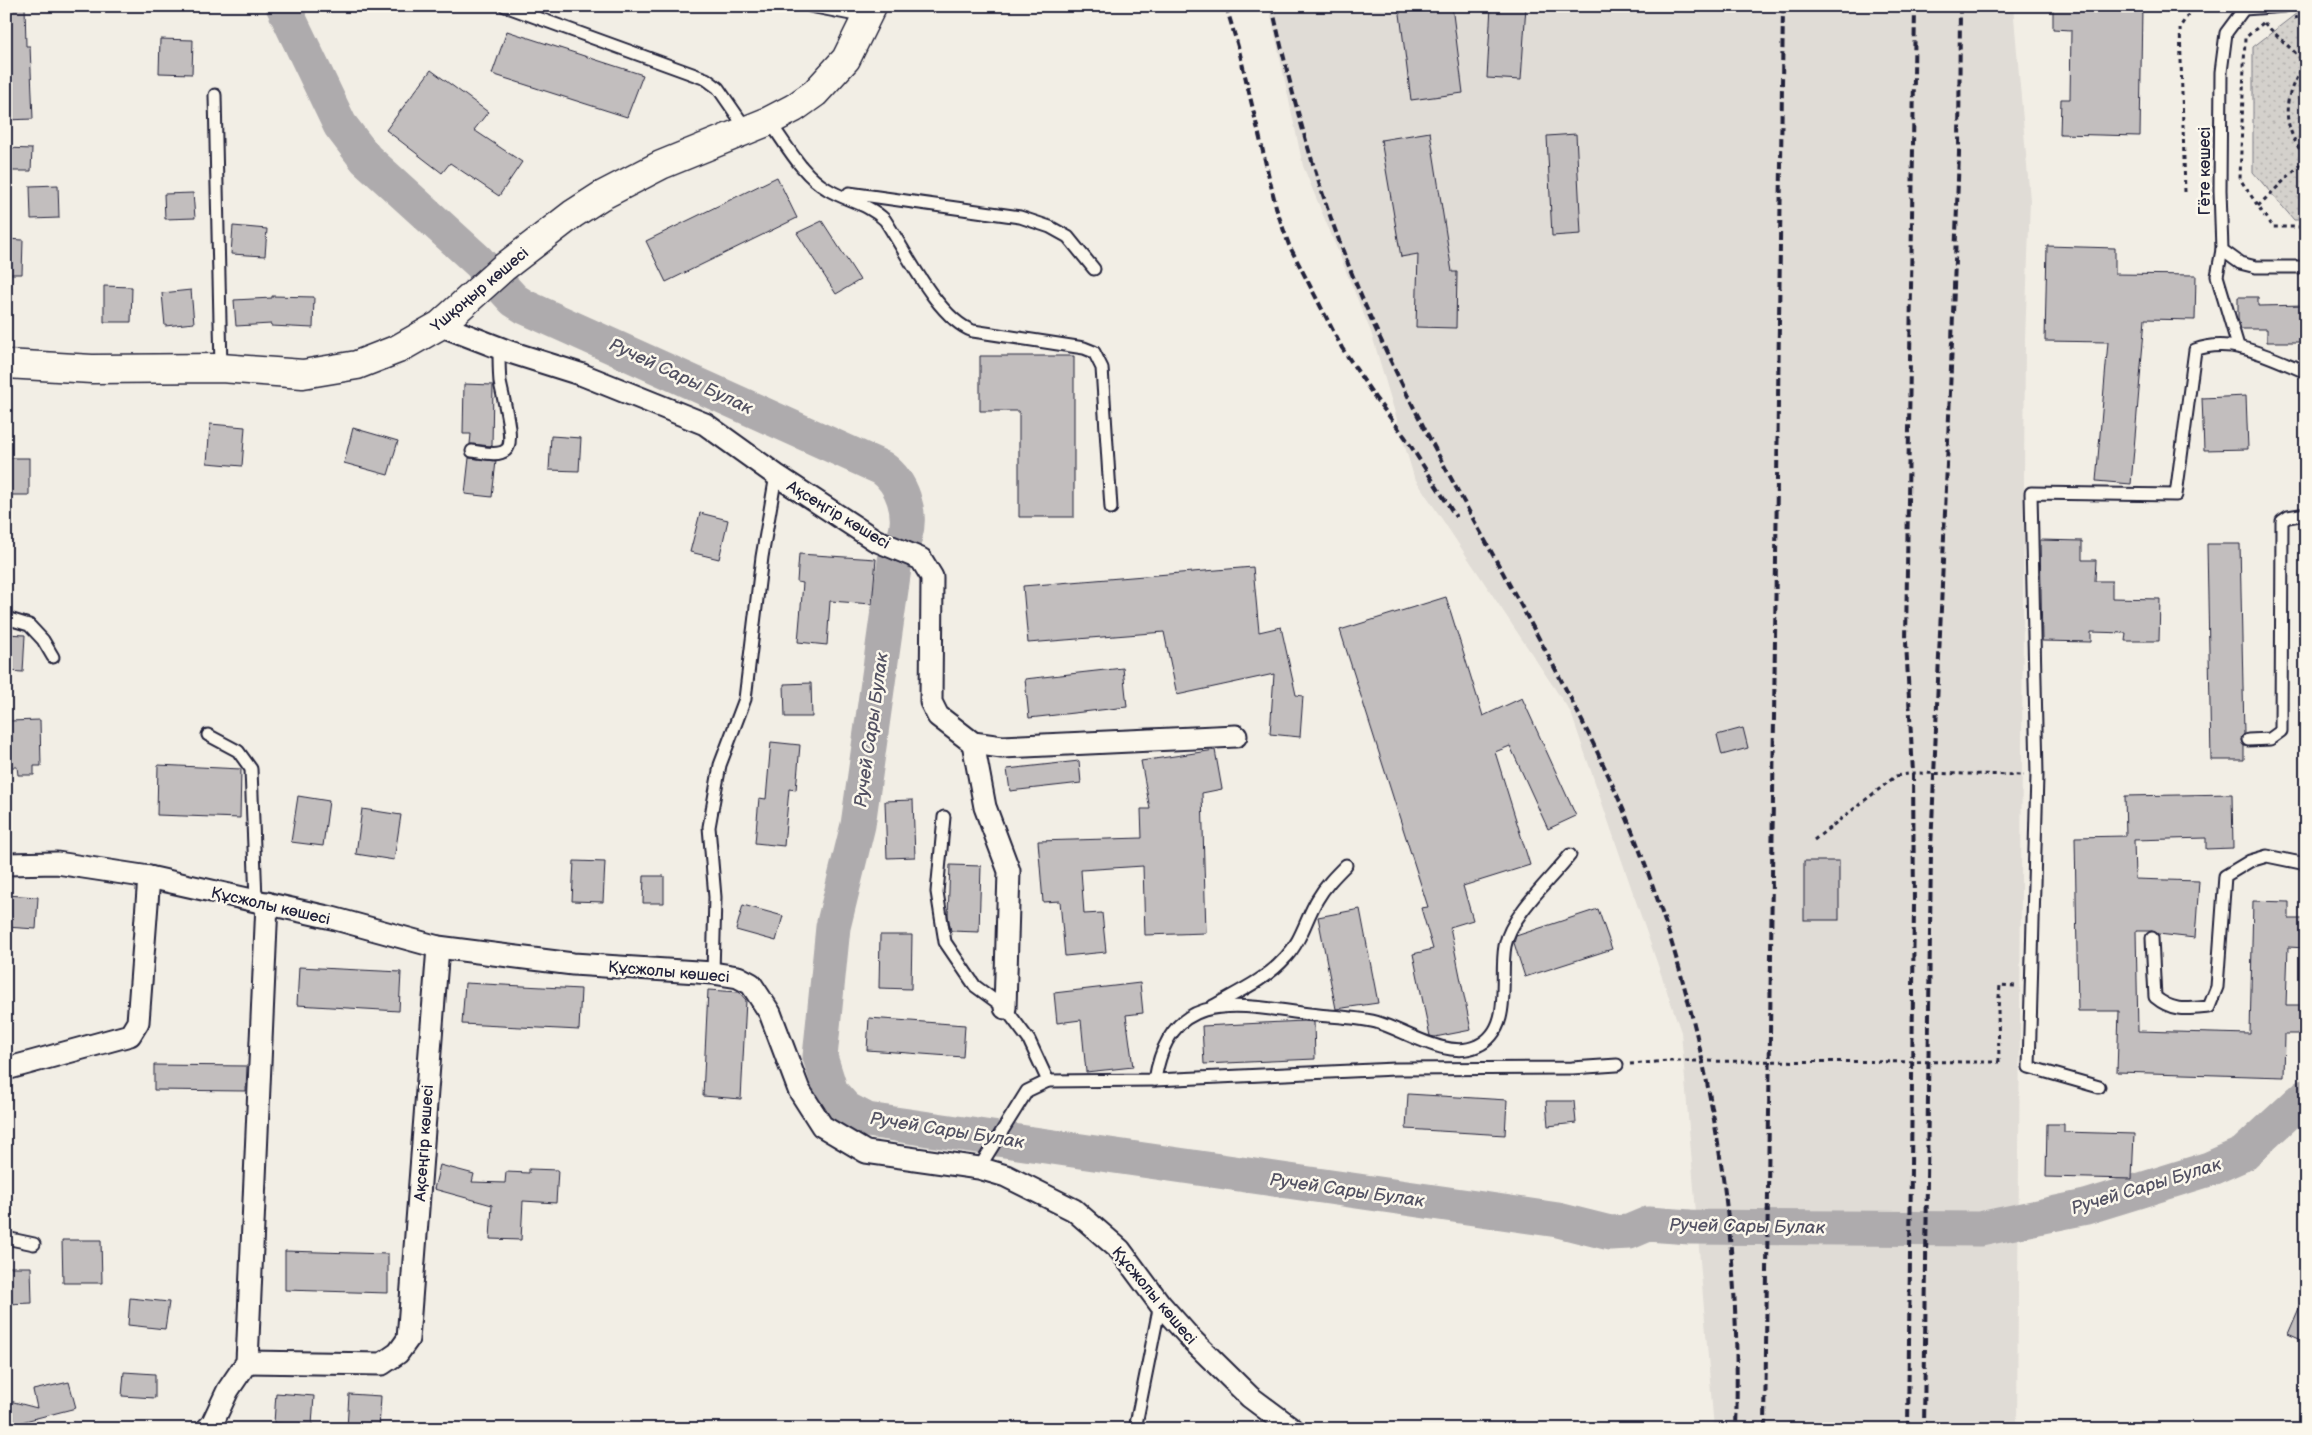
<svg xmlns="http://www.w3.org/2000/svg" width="2312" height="1435" font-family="'Balsamiq Sans',sans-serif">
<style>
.built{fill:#e0dcd6}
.grass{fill:url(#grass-dots);stroke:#7b7a84}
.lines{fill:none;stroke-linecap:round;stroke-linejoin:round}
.river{stroke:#aeabad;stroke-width:35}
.building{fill:#c2bebe;stroke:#22223b}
.service-casing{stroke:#22223b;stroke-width:15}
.minor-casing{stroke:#22223b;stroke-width:25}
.secondary-casing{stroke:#22223b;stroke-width:31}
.path{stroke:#22223b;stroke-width:3;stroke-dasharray:4 4;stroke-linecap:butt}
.service{stroke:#fbf7ec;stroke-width:11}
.minor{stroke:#fbf7ec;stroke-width:21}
.secondary{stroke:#fbf7ec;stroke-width:28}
.rail{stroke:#22223b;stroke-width:4;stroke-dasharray:8 4;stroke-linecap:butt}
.path-bridge{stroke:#22223b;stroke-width:3;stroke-dasharray:4 4;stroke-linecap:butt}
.labels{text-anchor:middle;stroke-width:5;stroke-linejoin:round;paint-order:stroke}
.street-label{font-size:16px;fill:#22223b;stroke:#fbf7ec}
.water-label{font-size:18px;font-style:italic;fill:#535263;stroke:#fbf7ec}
</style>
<defs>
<pattern id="grass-dots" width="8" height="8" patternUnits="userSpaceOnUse" patternTransform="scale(1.25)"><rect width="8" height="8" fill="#d4d1cc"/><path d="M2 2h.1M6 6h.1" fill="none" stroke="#b6b3b0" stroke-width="1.8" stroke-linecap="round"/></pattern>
</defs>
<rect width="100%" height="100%" fill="#f2eee5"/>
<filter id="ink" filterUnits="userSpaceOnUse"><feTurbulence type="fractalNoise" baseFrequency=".02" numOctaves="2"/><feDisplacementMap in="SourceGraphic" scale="10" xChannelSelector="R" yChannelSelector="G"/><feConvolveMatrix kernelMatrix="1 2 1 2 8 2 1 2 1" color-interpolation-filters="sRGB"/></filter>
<g filter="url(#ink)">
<polygon class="built" points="1269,6 2013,6 2030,200 2025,340 2017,1429 1714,1429 1681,1032 1571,713 1414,477 1371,332 1303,166"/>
<polygon class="grass" points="2306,6 2306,220 2294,220 2253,172 2253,47"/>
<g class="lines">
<path class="river" d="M 283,6 L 340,125 L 366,159 L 478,261 L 514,300 L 525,307 L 882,468 C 902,482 912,512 905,536 C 903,544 898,553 895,561 L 858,825 L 833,927 L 820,1057 L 831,1092 L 846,1109 L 867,1120 L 1558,1220 L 1610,1233 L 1629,1232 L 1648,1224 L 1690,1227 L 1980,1229 L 2086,1207 L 2209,1169 L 2243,1154 L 2306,1096"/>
</g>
<g class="building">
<polygon points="6,6 25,6 26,46 30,46 33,119 6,120"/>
<polygon points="1399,6 1452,6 1463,93 1411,100"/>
<polygon points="1491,6 1526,6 1521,80 1487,78"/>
<polygon points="2053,6 2142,6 2140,136 2060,134 2061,99 2070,99 2071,30 2053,29"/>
<polygon points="507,31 643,75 627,117 492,74"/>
<polygon points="160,39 193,40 192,74 159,73"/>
<polygon points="431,70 488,112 474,130 522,162 499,196 450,163 442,173 386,130"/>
<polygon points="1430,132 1452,272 1457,272 1456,328 1416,327 1418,254 1401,257 1381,140"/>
<polygon points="1576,134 1581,234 1552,236 1547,136"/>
<polygon points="6,148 32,149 31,171 6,171"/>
<polygon points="777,177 797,218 666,282 646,241"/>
<polygon points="58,185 59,218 31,219 30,186"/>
<polygon points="193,193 195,218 165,219 164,194"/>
<polygon points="822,221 860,280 836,294 797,233"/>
<polygon points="233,226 267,229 265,256 231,254"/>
<polygon points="6,239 23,240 22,274 6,274"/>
<polygon points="2047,246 2115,248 2115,274 2196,275 2195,320 2145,319 2131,484 2096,481 2108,342 2045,341"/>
<polygon points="104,286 132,287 131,322 104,322"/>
<polygon points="191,290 194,323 165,326 162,293"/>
<polygon points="272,296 314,297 313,328 271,326 271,324 236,326 234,300 272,298"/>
<polygon points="2238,297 2258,297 2258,306 2306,305 2306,342 2267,342 2267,329 2241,329 2238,319"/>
<polygon points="980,356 1074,356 1074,517 1019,517 1019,411 980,411"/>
<polygon points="464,384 493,385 492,446 470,444 471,434 463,434"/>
<polygon points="2246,396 2248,449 2204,450 2202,398"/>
<polygon points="210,424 245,427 242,466 207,463"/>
<polygon points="353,428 398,441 388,475 344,463"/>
<polygon points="551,436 581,438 579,471 549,470"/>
<rect x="6" y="458" width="23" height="37"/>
<polygon points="469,458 496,461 492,497 465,494"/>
<polygon points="700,513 728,520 719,559 690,552"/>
<polygon points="2040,540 2082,541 2082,560 2096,560 2095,581 2112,581 2112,598 2160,599 2159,641 2125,641 2126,633 2091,632 2091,642 2042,641"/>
<polygon points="2207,544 2240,544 2244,734 2241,740 2244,746 2244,760 2211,760"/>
<polygon points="799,554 876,559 872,604 830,601 827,645 798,642 803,583 797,582"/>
<polygon points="1253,567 1259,632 1281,627 1296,695 1303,696 1300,737 1270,734 1274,674 1177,695 1164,632 1028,643 1023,586"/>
<polygon points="1446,597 1483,716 1522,698 1576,816 1548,829 1510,746 1495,752 1530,865 1463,886 1473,920 1450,927 1471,1030 1435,1037 1430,1036 1413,954 1433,949 1421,908 1428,907 1340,630"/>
<polygon points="6,634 25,635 23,672 6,671"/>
<polygon points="1123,668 1127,707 1029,718 1025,679"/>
<polygon points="811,683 812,717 785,717 784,684"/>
<polygon points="40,720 41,766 34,766 34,775 18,775 17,767 10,767 9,721"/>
<polygon points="1743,728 1748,748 1722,755 1717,735"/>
<polygon points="771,742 800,745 796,790 789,789 784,846 755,843 759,798 766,799"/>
<polygon points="1215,750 1222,789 1202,793 1206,933 1145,935 1143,866 1081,870 1084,914 1102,913 1106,952 1065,956 1060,901 1043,902 1038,841 1142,838 1141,809 1150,809 1141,761"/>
<polygon points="1079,761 1081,783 1010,791 1007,769"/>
<polygon points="158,765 241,769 240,818 157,815"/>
<polygon points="2232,794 2233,848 2206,849 2206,838 2134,840 2135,879 2199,881 2195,938 2158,934 2152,931 2136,931 2138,1031 2250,1034 2253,901 2289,902 2289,919 2306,919 2306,948 2288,947 2286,1005 2306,1005 2306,1034 2285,1034 2284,1077 2117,1072 2119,1011 2078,1011 2075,837 2126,836 2125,796"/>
<polygon points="298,796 329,801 323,846 291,842"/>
<polygon points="913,800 915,857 887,858 885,801"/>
<polygon points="362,809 401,815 394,860 356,854"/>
<polygon points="574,861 605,862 603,902 572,901"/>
<rect x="1804" y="861" width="35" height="59"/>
<polygon points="950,865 981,866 979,932 951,931 948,916"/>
<polygon points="644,876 664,876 664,903 643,903"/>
<polygon points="6,895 38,897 36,929 6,927"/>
<polygon points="743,905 783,916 776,941 736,930"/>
<polygon points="1360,909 1378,1003 1336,1009 1318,917"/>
<polygon points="1598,909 1612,949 1525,977 1514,943 1516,936"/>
<polygon points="880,935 912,935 911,989 879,988"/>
<polygon points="299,967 401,972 399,1011 297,1005"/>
<polygon points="465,983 581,989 579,1030 462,1024"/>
<polygon points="1140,983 1143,1013 1126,1015 1133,1067 1086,1072 1081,1020 1057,1023 1054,993"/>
<polygon points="708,990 739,992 746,1000 741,1099 703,1096"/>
<polygon points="869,1018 965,1025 963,1057 867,1050"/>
<polygon points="1304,1021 1314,1022 1315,1059 1204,1064 1202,1026"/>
<polygon points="154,1065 247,1066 246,1091 154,1090"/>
<polygon points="1408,1094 1507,1100 1505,1135 1406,1129"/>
<polygon points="1546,1101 1574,1101 1576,1123 1548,1126"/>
<polygon points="2047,1124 2064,1124 2064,1132 2134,1134 2132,1179 2046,1177"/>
<polygon points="440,1165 474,1174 472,1182 505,1183 506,1172 529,1173 529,1169 558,1170 556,1203 523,1201 521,1240 490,1239 492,1205 434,1189"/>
<polygon points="62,1240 101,1240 102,1283 63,1283"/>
<polygon points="285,1251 388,1254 388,1293 285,1290"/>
<polygon points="6,1267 31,1267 32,1303 6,1304"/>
<polygon points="2306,1292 2306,1342 2288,1334"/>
<polygon points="130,1298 169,1302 165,1329 128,1325"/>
<polygon points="124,1372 155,1374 155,1398 122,1396"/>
<polygon points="69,1382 76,1408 21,1422 19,1429 6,1426 6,1400 37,1408 33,1390"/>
<polygon points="276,1393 314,1396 312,1425 274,1423"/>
<polygon points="349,1394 381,1396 379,1429 347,1429"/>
</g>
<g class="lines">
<g class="service-casing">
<g id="service">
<polyline points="505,6 706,79 718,88 747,130"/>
<polyline points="810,6 866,17"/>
<polyline points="2246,6 2226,33 2221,72 2220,190 2222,250 2240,263 2256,267 2306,267"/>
<polyline points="2244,9 2285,6"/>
<polyline points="215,95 221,368"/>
<path d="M 769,121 C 786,144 802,175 827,189 C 846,201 868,203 885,220 C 906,252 938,319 973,331 L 1084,348 L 1094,352 L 1102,368 L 1111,508"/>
<polyline points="849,193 1020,217 1050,227 1068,237 1094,269"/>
<polyline points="2222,250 2217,276 2238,346"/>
<path d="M 472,451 C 482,452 498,457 506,450 C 516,443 502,394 500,382 C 499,371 499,359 499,348"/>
<polyline points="6,618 29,625 43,640 53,657"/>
<polyline points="208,735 238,751 251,769 256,900"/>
<polyline points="2248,740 2270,739 2281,731 2282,521 2288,517 2306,514"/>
<polyline points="944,817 937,892 945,942 975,986 1005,1008 1029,1040 1048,1081"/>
<path d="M 2152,938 L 2155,997 C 2173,1012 2187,1009 2209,1007 L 2217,987 L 2225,876 L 2250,861 L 2267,856 L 2306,864"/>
<polyline points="713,973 715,897 709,827 720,765 745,699 762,557 776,475"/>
<path d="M 1213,1006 C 1238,992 1267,979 1286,957 C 1301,941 1306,919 1317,900 C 1325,886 1335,876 1346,865"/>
<path d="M 1155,1080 C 1169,991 1231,1003 1301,1013 C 1326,1017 1352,1016 1376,1022 C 1405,1030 1447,1060 1477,1046 C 1514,1030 1499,978 1505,946 C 1511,915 1550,880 1570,855"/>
<path d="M 2099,1087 L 2029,1067 L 2037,775 L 2031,493 L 2176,495 L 2195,350 C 2233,336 2271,358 2306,372"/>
<polyline points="979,1168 1027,1091 1048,1081 1155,1080 1395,1069 1572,1068 1617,1065"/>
<polyline points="6,1238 34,1244"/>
<polyline points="1135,1429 1160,1304"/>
</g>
</g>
<g class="minor-casing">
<g id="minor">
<polyline points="440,325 510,352 583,375 705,424 776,475 875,540 921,559 932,577 931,702 938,716 973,743 1002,747 1236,736"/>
<polyline points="973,743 985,807 1009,871 1005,1008"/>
<polyline points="6,864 57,863 149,877 332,918 438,947 573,964 713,973 738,977 751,984 770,1013 799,1090 822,1126 866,1152 979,1168 1006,1176 1074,1210 1120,1250 1160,1304 1193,1341 1250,1397 1293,1429"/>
<polyline points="6,1069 130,1035 138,1022 149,877"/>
<polyline points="247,1362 382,1364 398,1353 408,1339 438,947"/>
<polyline points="207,1429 212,1424 228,1390 247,1362 267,903"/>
</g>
</g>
<g class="secondary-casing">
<polyline id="secondary" points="6,364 92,369 221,368 303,374 357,365 398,349 440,325 503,268 573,214 601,196 661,165 769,121 794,108 815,93 846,59 872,6"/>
</g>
<g class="path">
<polyline points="2294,18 2306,16"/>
<polyline points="2263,23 2245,38 2240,179 2272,227 2306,227"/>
<polyline points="2264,23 2306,63"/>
<path d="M 2306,64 C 2281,96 2281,126 2306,158"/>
<polyline points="2185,192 2180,27 2194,6"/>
<polyline points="2258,206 2306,159"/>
<polyline points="1814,840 1896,776 1913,773 2024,775"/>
<polyline points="1999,1062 1998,1009 2000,985 2016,986"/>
<polyline points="1630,1064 1669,1061"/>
</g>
<use href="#service" class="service"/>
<use href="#minor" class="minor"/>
<use href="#secondary" class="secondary"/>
<g class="rail">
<polyline points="1226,6 1239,50 1277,211 1289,245 1342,348 1376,399 1405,437 1456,517"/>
<path d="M 1272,6 C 1297,121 1330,232 1380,338 C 1449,488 1540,627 1609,777 C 1701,980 1743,1207 1736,1429"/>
<polyline points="1765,1429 1783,6"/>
<polyline points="1908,1429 1914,905 1913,773 1906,642 1915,6"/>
<polyline points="1924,1429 1931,849 1951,368 1959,153 1960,6"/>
</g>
<polyline class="path-bridge" points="1669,1061 1999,1062"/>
</g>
</g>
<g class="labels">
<g class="street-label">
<text transform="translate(2204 171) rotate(-90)" y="6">Гёте көшесі</text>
<text transform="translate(479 289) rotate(-40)" y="6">Үшқоңыр көшесі</text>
<text transform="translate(839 514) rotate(31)" y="6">Ақсеңгір көшесі</text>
<text transform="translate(271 905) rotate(13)" y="6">Құсжолы көшесі</text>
<text transform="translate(669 971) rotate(5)" y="6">Құсжолы көшесі</text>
<text transform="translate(423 1143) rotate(-86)" y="6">Ақсеңгір көшесі</text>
<text transform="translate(1155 1295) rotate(50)" y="6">Құсжолы көшесі</text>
</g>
<g class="water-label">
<text transform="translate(681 376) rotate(25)" y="6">Ручей Сары Булак</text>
<text transform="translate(871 730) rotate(-82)" y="6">Ручей Сары Булак</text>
<text transform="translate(947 1130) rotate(9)" y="6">Ручей Сары Булак</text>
<text transform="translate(2146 1186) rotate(-17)" y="6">Ручей Сары Булак</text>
<text transform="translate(1347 1190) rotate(8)" y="6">Ручей Сары Булак</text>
<text transform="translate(1747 1226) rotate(1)" y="6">Ручей Сары Булак</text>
</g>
</g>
<rect width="2312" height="1435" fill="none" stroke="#fbf7ec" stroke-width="25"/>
<rect x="12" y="12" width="2287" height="1410" fill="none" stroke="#22223b" stroke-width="2" filter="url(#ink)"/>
</svg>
